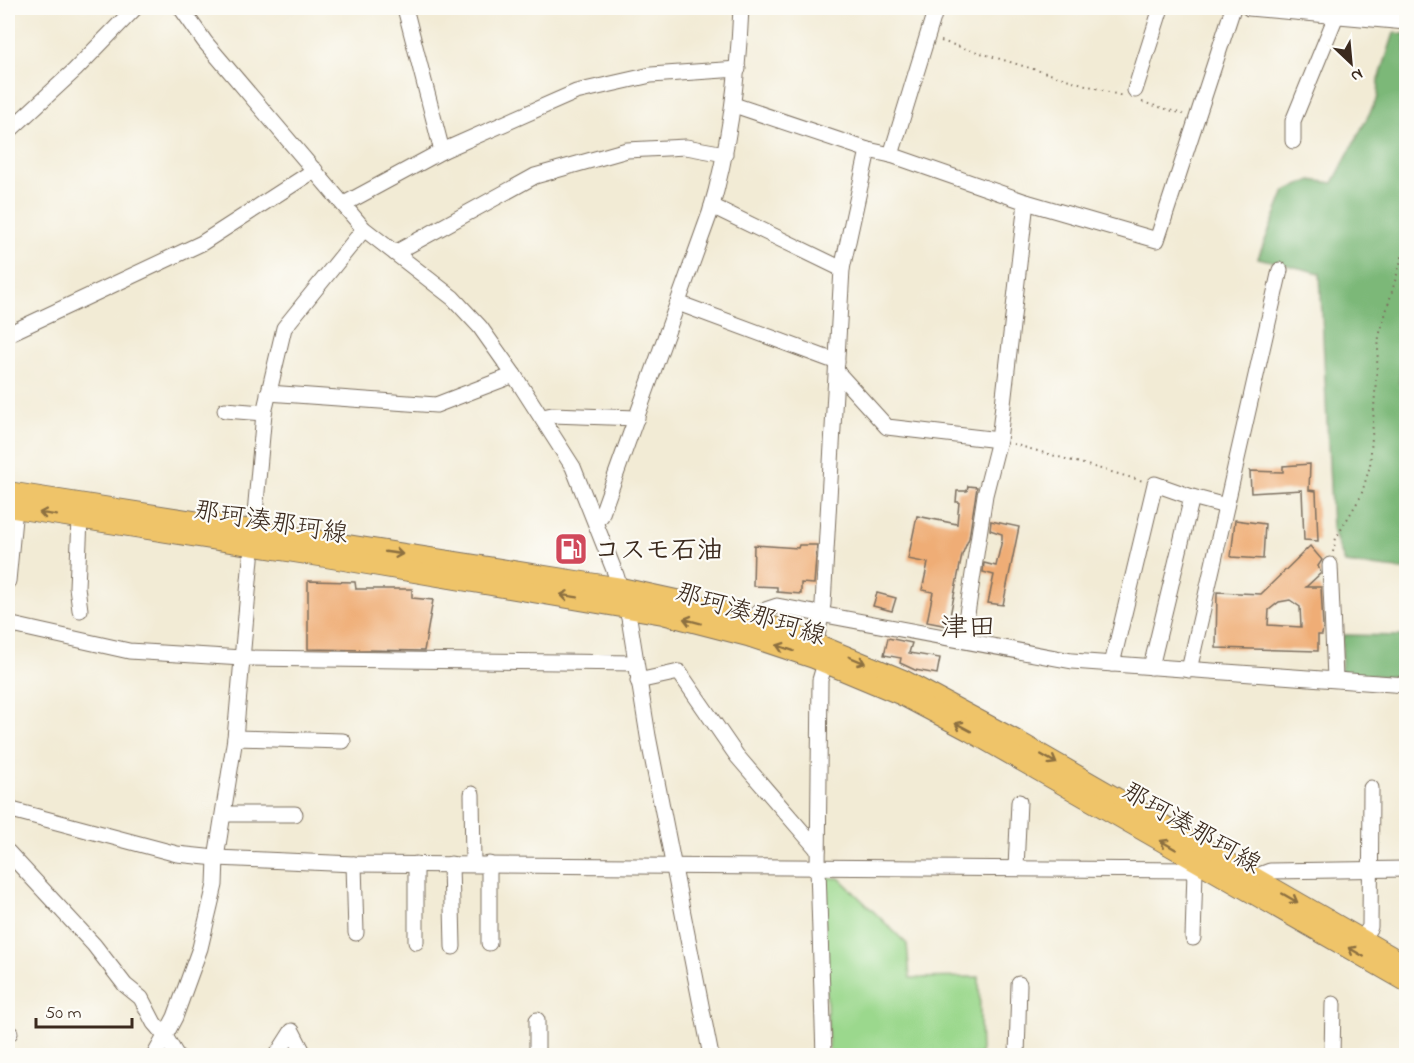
<svg xmlns="http://www.w3.org/2000/svg" width="1414" height="1063" font-family="'Indie Flower','Klee One',sans-serif">
<style>
.green{fill:#9bd88d;stroke:#6b8156;stroke-width:1.5}
.forest{fill:#7cb878;stroke:#5c714b;stroke-width:1.5}
.building{fill:#efad76;fill-rule:evenodd}
.lines{fill:none;stroke-linecap:round;stroke-linejoin:round}
.minor-casing{stroke:#7b6e5e;stroke-width:17}
.major-casing{stroke:#7b6e5e;stroke-width:22}
.path{stroke:#7b6e5e;stroke-width:2;stroke-dasharray:1.5 4.5;stroke-linecap:butt}
.minor{stroke:#fff;stroke-width:15}
.major{stroke:#efc469;stroke-width:20}
.oneway{stroke:#8c6f40}
.labels{text-anchor:middle;stroke-width:4.5;stroke-linejoin:round;paint-order:stroke}
.street-label{font-size:26px;fill:#3b2a1e;stroke:#fdfcf7}
.poi-label{font-size:26px;font-weight:bold;fill:#3b2a1e;stroke:#fdfcf7;text-anchor:start}
.quarter-label{font-size:28px;fill:#3b2a1e;stroke:#fdfcf7}
</style>
<rect width="100%" height="100%" fill="#fdfcf7"/>
<filter id="ink" filterUnits="userSpaceOnUse"><feTurbulence type="fractalNoise" baseFrequency=".0167" numOctaves="2"/><feDisplacementMap in="SourceGraphic" scale="12" xChannelSelector="R" yChannelSelector="G"/><feConvolveMatrix kernelMatrix="1 2 1 2 8 2 1 2 1" color-interpolation-filters="sRGB"/></filter>
<filter id="wash" filterUnits="userSpaceOnUse"><feTurbulence type="fractalNoise" baseFrequency=".008" numOctaves="4" result="noise"/><feDisplacementMap in="SourceGraphic" scale="24" xChannelSelector="R" yChannelSelector="G"/><feGaussianBlur stdDeviation="1.35" result="paint"/><feColorMatrix in="noise" values="0 0 0 0 0 0 0 0 0 0 0 0 0 0 0 0 0 1.4 0 .05"/><feComposite in="paint" operator="in"/></filter>
<g filter="url(#wash)">
<rect width="100%" height="100%" fill="#f2ebd5"/>
<polygon class="green" points="822,877 839,878 907,944 910,978 979,977 981,1055 829,1055"/>
<g class="forest">
<polygon points="1394,33 1406,34 1406,335 1399,383 1406,385 1406,570 1345,563 1332,528 1320,273 1258,258 1285,191 1311,180 1333,183 1378,97 1379,80"/>
<polygon points="1343,635 1406,636 1406,678 1341,673"/>
</g>
<g id="blocks">
<g class="building">
<polygon points="1310,464 1309,490 1316,491 1318,541 1304,540 1302,490 1251,493 1250,471 1283,472 1283,466"/>
<polygon points="968,486 977,487 969,538 962,555 948,626 927,622 933,592 922,590 928,563 908,559 917,516 957,524 959,502 956,502 957,491 967,491"/>
<polygon points="1235,520 1265,524 1263,559 1231,557"/>
<polygon points="991,521 1019,527 1003,605 988,603 994,575 983,572 984,563 996,566 1002,540 1002,534 990,530"/>
<polygon points="754,545 798,548 799,545 817,545 814,584 801,583 801,594 777,592 777,587 753,586"/>
<path d="M 1310,546 L 1322,560 L 1318,566 L 1321,573 L 1306,587 L 1321,587 L 1323,627 L 1322,635 L 1318,635 L 1318,651 L 1216,648 L 1217,592 L 1261,594 ZM 1290,600 L 1300,607 L 1301,627 L 1268,625 L 1269,610 L 1279,602 Z"/>
<polygon points="308,581 355,582 356,589 412,589 412,598 433,600 424,651 308,649"/>
<polygon points="877,593 896,598 892,611 873,606"/>
<polygon points="888,638 912,643 909,653 940,658 937,674 915,670 900,663 901,658 884,655"/>
</g>
</g>
</g>
<g filter="url(#ink)">
<use href="#blocks" fill-opacity="0" stroke="#7b6e5e" stroke-width="1.5"/>
<g class="lines">
<g class="minor-casing">
<g id="minor">
<polyline points="181,8 205,42 364,229 453,298 480,327 514,375 573,467 616,575 629,618 648,736 711,1056"/>
<polyline points="1249,8 1406,22"/>
<polyline points="1135,90 1161,8"/>
<polyline points="734,105 868,150 891,155 1026,202 1157,240 1233,8"/>
<polyline points="8,132 75,70 135,8"/>
<polyline points="1293,141 1293,121 1336,16"/>
<polyline points="442,151 576,92 651,75 738,69"/>
<polyline points="891,155 936,8"/>
<polyline points="344,204 442,151 405,8"/>
<polyline points="712,206 842,269"/>
<polyline points="395,253 535,176 627,150 686,147 725,154"/>
<polyline points="678,303 837,362"/>
<polyline points="8,334 202,243 315,170"/>
<polyline points="837,372 887,427 999,440"/>
<polyline points="268,393 436,405 514,375"/>
<polyline points="225,410 264,413"/>
<polyline points="543,417 552,415 637,418"/>
<polyline points="1192,497 1226,506"/>
<path d="M 595,521 L 601,516 L 710,213 C 730,145 738,78 741,8"/>
<polyline points="1330,565 1335,678"/>
<polyline points="8,581 15,508"/>
<polyline points="80,610 77,587 80,519"/>
<polyline points="753,621 759,612 777,606 1072,661 1406,685"/>
<polyline points="8,624 129,651 242,658 635,663"/>
<polyline points="963,640 985,495 999,440 1026,202"/>
<polyline points="816,642 823,604 842,269 868,150"/>
<polyline points="1112,664 1155,484 1192,497 1151,667"/>
<polyline points="1189,670 1280,270"/>
<polyline points="638,681 679,672 737,756 818,850"/>
<polyline points="235,738 343,741"/>
<polyline points="472,794 473,864"/>
<polyline points="8,809 177,854 216,858 354,864 1195,870 1202,864"/>
<polyline points="225,814 295,814"/>
<polyline points="8,852 94,945 125,985 141,998 154,1023 165,1036 154,1056"/>
<polyline points="354,864 356,933"/>
<polyline points="416,864 416,942"/>
<polyline points="451,864 453,947"/>
<polyline points="489,864 489,943"/>
<polyline points="1016,868 1019,802"/>
<polyline points="1254,877 1270,871 1406,869"/>
<polyline points="1193,938 1195,870"/>
<polyline points="1362,939 1370,927 1371,788"/>
<polyline points="537,1020 537,1056"/>
<polyline points="8,1032 10,1033"/>
<polyline points="177,1056 165,1036 175,1017 200,948 215,885 216,858 235,738 264,413 284,328 364,229"/>
<polyline points="276,1056 292,1031 305,1056"/>
<polyline points="824,1056 818,869 820,680 825,663"/>
<polyline points="1017,1056 1019,984"/>
<polyline points="1332,1056 1333,1004"/>
</g>
</g>
<g class="major-casing">
<g id="major">
<polyline points="8,492 621,588 699,605 780,629 903,680 1017,741 1406,965"/>
<polyline points="8,507 326,557 663,614 748,636 814,658 900,694 970,731 1406,981"/>
</g>
</g>
<g class="path">
<polyline points="941,41 1122,96"/>
<polyline points="1142,102 1183,114"/>
<polyline points="1013,444 1143,481"/>
<polyline points="1333,552 1336,538 1361,496 1370,466 1379,336 1402,257 1406,251"/>
</g>
<use href="#minor" class="minor"/>
<use href="#major" class="major"/>
</g>
<defs><path id="oneway-shaft" d="M-6 0H5M1.5-3L5.5 0L1.5 3" fill="none" stroke-width="1.6" stroke-linecap="round" stroke-linejoin="round" transform="scale(1.5)"/></defs>
<g class="oneway">
<use href="#oneway-shaft" transform="translate(48 514) rotate(-171)"/>
<use href="#oneway-shaft" transform="translate(394 553) rotate(8)"/>
<use href="#oneway-shaft" transform="translate(569 596) rotate(-171)"/>
<use href="#oneway-shaft" transform="translate(692 621) rotate(-165)"/>
<use href="#oneway-shaft" transform="translate(785 648) rotate(-162)"/>
<use href="#oneway-shaft" transform="translate(857 660) rotate(23)"/>
<use href="#oneway-shaft" transform="translate(963 727) rotate(-152)"/>
<use href="#oneway-shaft" transform="translate(1049 759) rotate(30)"/>
<use href="#oneway-shaft" transform="translate(1168 845) rotate(-150)"/>
<use href="#oneway-shaft" transform="translate(1290 898) rotate(30)"/>
<use href="#oneway-shaft" transform="translate(1356 952) rotate(-150)"/>
</g>
</g>
<defs>
<g id="fuel-square" transform="scale(1.725)"><rect x="-9" y="-9" width="18" height="18" rx="4" fill="#d1495b" stroke="#fdfcf7"/><path d="M-5.5-6h7V0h2V4h1.3V-2.5L3-4.5l.8-.8L6-3V5H2.5V1h-1V6h-7ZM-4.2-4.7v3.2H.2V-4.7Z" fill="#fff"/></g>
</defs>
<g fill-rule="evenodd">
<use href="#fuel-square" x="571" y="549"/>
</g>
<g class="labels">
<g class="street-label">
<text transform="translate(271 521) rotate(9)" y="9">那珂湊那珂線</text>
<text transform="translate(751 613) rotate(17)" y="9">那珂湊那珂線</text>
<text transform="translate(1192 827) rotate(30)" y="9">那珂湊那珂線</text>
</g>
<g class="poi-label">
<text x="594" y="558">コスモ石油</text>
</g>
<g class="quarter-label">
<text x="968" y="636">津田</text>
</g>
</g>
<rect width="1414" height="1063" fill="none" stroke="#fdfcf7" stroke-width="30"/>
<g transform="translate(1351 63) rotate(154)" stroke="#fdfcf7" stroke-width="4.5" paint-order="stroke">
<path d="M0-4.5L10 22L0 15L-10 22Z" fill="#3b2a1e"/>
<text y="-9" font-size="16" font-weight="bold" text-anchor="middle" fill="#3b2a1e">N</text>
</g>
<path d="M36 1018v9h96v-9" fill="none" stroke="#3b2a1e" stroke-width="3"/>
<text x="45" y="1018" font-size="18" fill="#3b2a1e" stroke="#fdfcf7" stroke-width="4.5" paint-order="stroke">50 m</text>
</svg>
